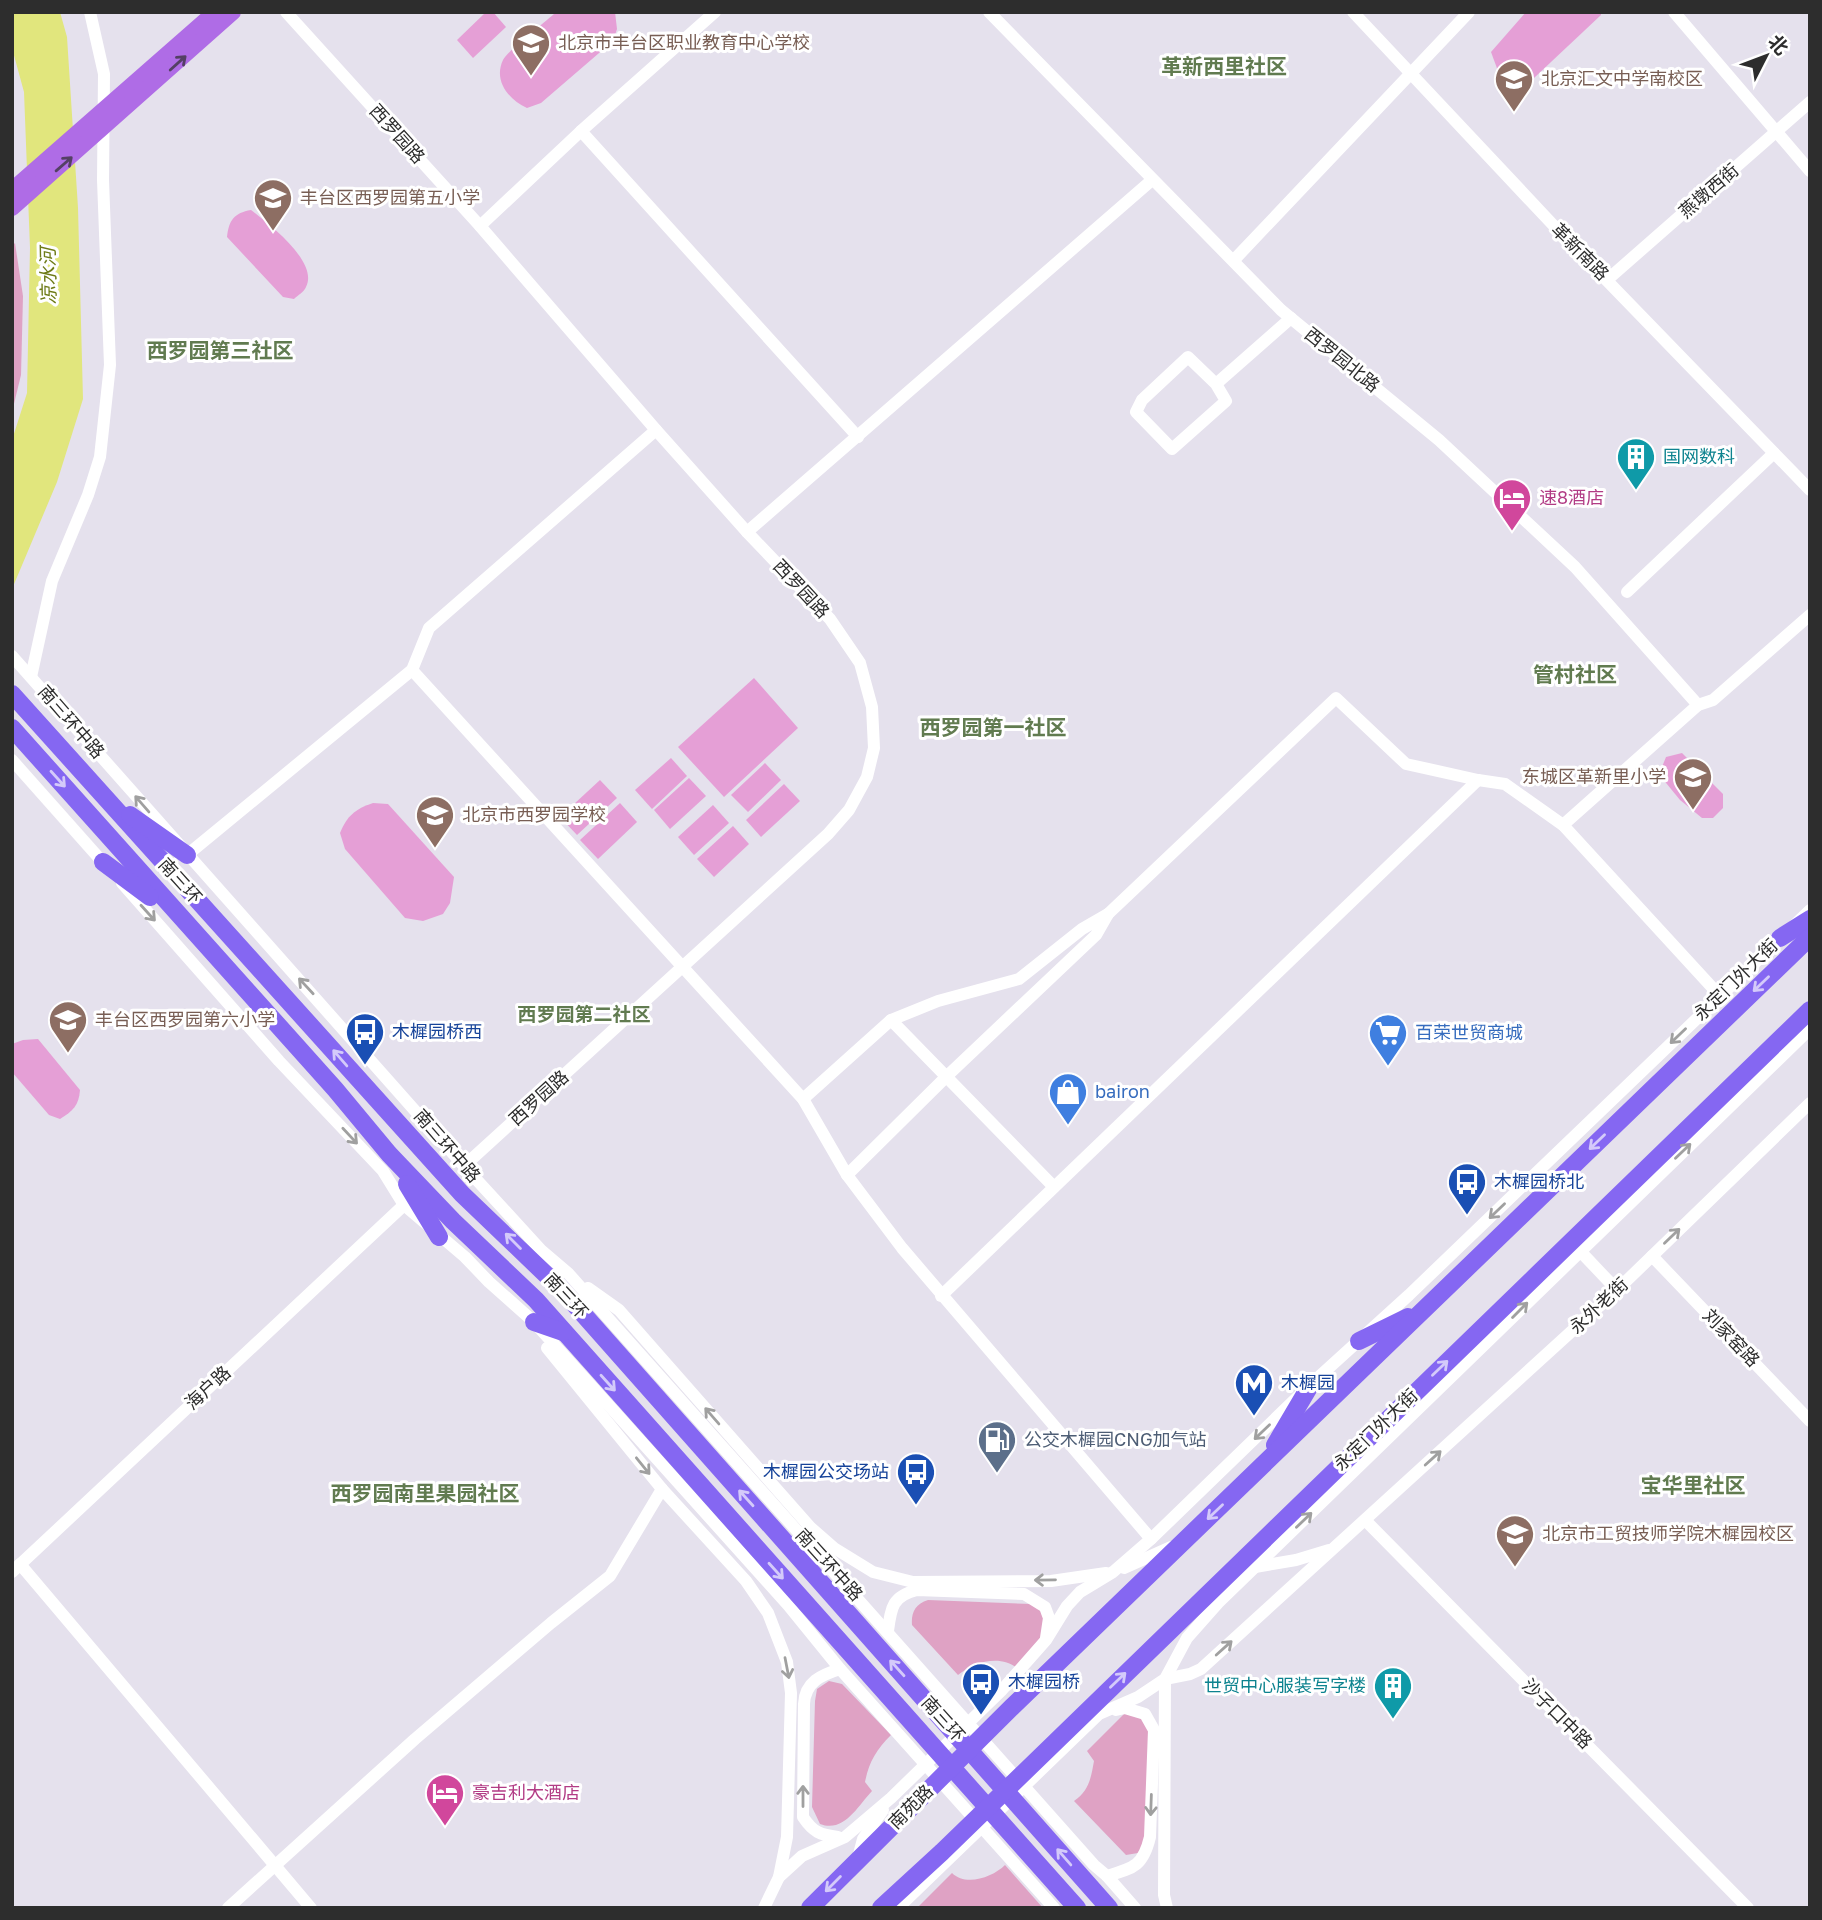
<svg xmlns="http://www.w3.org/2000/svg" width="1822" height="1920" font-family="'Golos Text','Noto Sans SC',sans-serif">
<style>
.green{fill:#dfa2c4}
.pitch{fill:#e59fd6}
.water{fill:#e1e67d}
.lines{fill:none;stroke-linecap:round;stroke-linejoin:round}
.minor{stroke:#fff;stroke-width:12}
.major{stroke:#af6ce6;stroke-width:16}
.highway{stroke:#8567f2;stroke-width:18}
.oneway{stroke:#544064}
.oneway2{stroke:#d4cafa}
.oneway3{stroke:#a0a0a0}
.labels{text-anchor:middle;stroke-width:6;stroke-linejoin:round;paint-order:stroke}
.education-label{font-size:18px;fill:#785e54;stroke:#fff;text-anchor:start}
.street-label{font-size:18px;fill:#2d2d2d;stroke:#fff}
.culture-label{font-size:18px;fill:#0d838f;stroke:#fff;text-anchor:start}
.hotel-label{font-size:18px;fill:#b23c85;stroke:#fff;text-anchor:start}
.transit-label{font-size:18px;fill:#164399;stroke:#fff;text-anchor:start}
.shop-label{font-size:18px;fill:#366cbe;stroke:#fff;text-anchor:start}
.service-label{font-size:18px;fill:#4e5e75;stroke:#fff;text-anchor:start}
.water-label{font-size:19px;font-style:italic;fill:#6e7b17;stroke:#fff}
.neighbourhood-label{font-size:19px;font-weight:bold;fill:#617b50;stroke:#fff}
.quarter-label{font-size:21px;font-weight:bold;fill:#617b50;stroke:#fff}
</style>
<rect width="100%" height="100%" fill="#e5e1ed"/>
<g class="green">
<polygon points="15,243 23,296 21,375 12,412 12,246"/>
<path d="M 928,1600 L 1032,1604 L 1039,1607 L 1050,1635 L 1017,1668 C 1000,1654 973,1662 958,1675 L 912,1625 C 911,1613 915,1604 928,1600 Z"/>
<path d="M 829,1681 L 842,1684 L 891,1735 C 876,1750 869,1762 865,1782 L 872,1791 C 857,1807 844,1833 820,1824 L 812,1807 L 815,1701 L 817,1689 Z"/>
<path d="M 1125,1713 L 1140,1715 L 1148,1723 L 1148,1841 L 1138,1853 L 1126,1855 L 1074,1801 C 1089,1791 1091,1778 1094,1761 L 1087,1751 Z"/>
<path d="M 1005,1865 L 1043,1908 L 917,1908 L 952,1873 C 966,1887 993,1877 1005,1865 Z"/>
</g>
<g class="pitch">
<polygon points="486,12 493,12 506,27 473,58 457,40"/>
<path d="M 556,12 L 615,12 L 617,29 L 613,41 L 541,103 L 527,108 C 509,100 493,81 503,60 C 508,50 546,22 556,12 Z"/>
<polygon points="1526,12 1601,12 1601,15 1534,78 1518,84 1498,71 1491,52"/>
<path d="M 251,210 C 269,224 319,262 306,287 C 304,292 298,295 294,299 L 283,297 L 227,237 C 229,220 234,213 251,210 Z"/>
<polygon points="754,678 798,728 724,797 678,747"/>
<polygon points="1682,753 1723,794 1723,808 1713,818 1702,818 1680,800 1662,778 1662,767 1666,757"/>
<polygon points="671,758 687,776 652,809 635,790"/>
<polygon points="765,763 781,780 748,812 731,795"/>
<polygon points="689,778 706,796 670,829 654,810"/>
<polygon points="600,780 617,798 577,835 560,817"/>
<polygon points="784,784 800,801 761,837 746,820"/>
<path d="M 373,803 L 388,804 L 454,877 L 450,903 L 443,914 L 423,921 L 405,918 L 345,849 L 340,833 C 347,816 355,809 373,803 Z"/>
<polygon points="620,803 637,822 598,859 580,840"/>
<polygon points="713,805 729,823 694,855 678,837"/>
<polygon points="733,826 749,844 714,877 697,859"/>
<path d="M 38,1039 L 80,1090 C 79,1105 73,1111 60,1119 L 49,1115 L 12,1072 L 12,1044 L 23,1040 Z"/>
</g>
<polygon class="water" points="12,12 60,12 67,37 78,208 83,399 57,482 12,589 12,440 27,393 30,248 24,92 12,48"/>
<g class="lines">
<g class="minor">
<polyline points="286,12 480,226 656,430 747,532 830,619 860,663 872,707 874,748 867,777 849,810 828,834 464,1166"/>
<polyline points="989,12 1281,310 1439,440 1575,567 1698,705"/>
<polyline points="1353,12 1555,227 1810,490"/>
<polyline points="1674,12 1810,171"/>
<polyline points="581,131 858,437"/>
<polyline points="480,226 581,131 715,12"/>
<polyline points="1234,260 1469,12"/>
<polyline points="1607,280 1810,102"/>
<polyline points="1216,384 1188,357 1142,400 1136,412 1172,449 1226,401 1216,384 1291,318"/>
<polyline points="747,532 1152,180"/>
<polyline points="1627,592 1774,453"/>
<polyline points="12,656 464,1166 541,1250 568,1273 1094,1865 1107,1876 1135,1908"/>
<polyline points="412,670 803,1099 847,1175 902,1248 1151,1539"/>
<polyline points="31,677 52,581 88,495 100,457 110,365 103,180 104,74 90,12"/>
<polyline points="12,760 107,867"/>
<polyline points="1563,825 1698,705 1713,700 1810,615"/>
<polyline points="187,855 412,670 429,628 656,430"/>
<polyline points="122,883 279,1061 383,1171 404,1205 465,1257 489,1282 534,1322 788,1605 840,1669 1054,1908"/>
<polyline points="891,1020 1054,1187"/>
<polyline points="803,1099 891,1020 938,1001 1019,979 1082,929 1108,914"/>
<polyline points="847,1175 947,1076 1096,935 1108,914 1336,698 1406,764 1478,780 1505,784 1563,825 1720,996"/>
<polyline points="1580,1251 1617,1290"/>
<polyline points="1652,1256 1810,1421"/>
<polyline points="588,1288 619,1310 810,1527 834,1548 873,1572 913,1582 1051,1581 1106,1573"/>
<polyline points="941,1296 1478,780"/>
<polyline points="547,1348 662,1489 746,1581 768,1613 787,1662 791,1693 787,1837 779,1877 764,1908"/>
<polyline points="1365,1520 1748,1908"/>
<polyline points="20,1564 311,1908"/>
<polyline points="1255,1567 1296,1560 1329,1550"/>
<polyline points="1124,1568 1171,1547"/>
<polyline points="12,1572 404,1205"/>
<path d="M 888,1631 C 891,1608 892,1596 917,1590 L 1024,1594 L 1045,1607 L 1049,1618 L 1046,1638"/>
<polyline points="1165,1679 1190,1674 1201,1669 1617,1290 1810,1103"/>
<polyline points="1165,1679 1164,1895 1167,1908"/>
<path d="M 838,1837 C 820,1835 813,1832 803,1817 L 804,1704 C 805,1682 821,1675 840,1669"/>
<polyline points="858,1858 863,1839 883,1810"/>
<path d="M 1107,1876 C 1134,1868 1143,1866 1150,1837 L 1154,1730 L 1145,1714 L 1125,1708 L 1116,1710"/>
<polyline points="779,1877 802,1856 845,1837 891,1798 1001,1691 1046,1640 1067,1606 1080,1592 1113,1572 1151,1539 1311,1384 1409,1295 1810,910"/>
<polyline points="228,1908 415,1739 551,1623 610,1576 662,1489"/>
<polyline points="898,1908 1099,1714 1138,1697 1165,1679 1187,1638 1218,1603 1810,1029"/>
</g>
<g class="major">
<polyline points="12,190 215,12"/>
<polyline points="12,208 233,12"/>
</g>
<g class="highway">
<polyline points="12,694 462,1194 561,1289 1109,1908"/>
<polyline points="12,728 335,1089 389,1154 453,1221 536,1300 1077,1908"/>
<polyline points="130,815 187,855"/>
<polyline points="103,862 150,897"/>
<polyline points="1780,938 1810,919"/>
<polyline points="407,1184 439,1237"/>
<polyline points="534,1322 563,1332"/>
<polyline points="1359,1341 1408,1317"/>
<polyline points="1275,1445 1311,1384"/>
<polyline points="810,1908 1012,1707 1810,937"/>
<polyline points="881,1908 942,1852 1810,1010"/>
</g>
</g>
<defs><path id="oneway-shaft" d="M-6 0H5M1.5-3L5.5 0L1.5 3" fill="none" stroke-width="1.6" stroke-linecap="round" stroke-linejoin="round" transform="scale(1.75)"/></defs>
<g class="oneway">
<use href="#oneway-shaft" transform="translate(178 63) rotate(-42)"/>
<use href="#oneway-shaft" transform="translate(64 164) rotate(-41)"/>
</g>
<g class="oneway2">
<use href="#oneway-shaft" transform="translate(58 779) rotate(48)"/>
<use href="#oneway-shaft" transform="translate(1761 984) rotate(136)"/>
<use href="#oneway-shaft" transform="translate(340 1058) rotate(-131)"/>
<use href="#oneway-shaft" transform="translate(1597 1142) rotate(136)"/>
<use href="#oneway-shaft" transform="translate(513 1241) rotate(-135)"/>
<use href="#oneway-shaft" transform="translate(1440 1368) rotate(-44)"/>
<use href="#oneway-shaft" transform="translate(608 1383) rotate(48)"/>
<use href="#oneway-shaft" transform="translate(746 1498) rotate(-132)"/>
<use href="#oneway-shaft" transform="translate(1215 1512) rotate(136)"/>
<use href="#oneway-shaft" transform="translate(776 1571) rotate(48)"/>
<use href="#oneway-shaft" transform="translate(897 1668) rotate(-132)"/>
<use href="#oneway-shaft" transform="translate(1118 1680) rotate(-44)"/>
<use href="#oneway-shaft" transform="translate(1064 1857) rotate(-131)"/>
<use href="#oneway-shaft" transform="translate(833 1884) rotate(135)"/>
</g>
<g class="oneway3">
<use href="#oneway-shaft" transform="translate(142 804) rotate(-131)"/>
<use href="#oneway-shaft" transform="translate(148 913) rotate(48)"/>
<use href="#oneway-shaft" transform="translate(306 986) rotate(-133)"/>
<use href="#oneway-shaft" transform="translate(1678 1036) rotate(136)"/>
<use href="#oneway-shaft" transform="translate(350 1136) rotate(47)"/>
<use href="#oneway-shaft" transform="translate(1683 1151) rotate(-44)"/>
<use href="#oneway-shaft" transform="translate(1497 1211) rotate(136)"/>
<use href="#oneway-shaft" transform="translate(1672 1236) rotate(-44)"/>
<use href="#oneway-shaft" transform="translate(1520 1310) rotate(-45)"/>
<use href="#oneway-shaft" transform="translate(712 1416) rotate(-131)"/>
<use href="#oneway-shaft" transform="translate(1262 1432) rotate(136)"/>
<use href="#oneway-shaft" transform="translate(1433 1458) rotate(-42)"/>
<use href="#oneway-shaft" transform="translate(643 1466) rotate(51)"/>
<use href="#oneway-shaft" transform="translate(1304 1520) rotate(-44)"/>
<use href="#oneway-shaft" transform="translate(1045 1580) rotate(179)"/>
<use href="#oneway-shaft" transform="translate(1224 1648) rotate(-42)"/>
<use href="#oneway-shaft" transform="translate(787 1668) rotate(79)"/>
<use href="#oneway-shaft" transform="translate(803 1796) rotate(-90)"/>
<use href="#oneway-shaft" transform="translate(1151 1805) rotate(92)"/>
</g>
<defs>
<g id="school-pin" transform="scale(2.0125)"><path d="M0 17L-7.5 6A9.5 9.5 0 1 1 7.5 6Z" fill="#8d6e63" stroke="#fff"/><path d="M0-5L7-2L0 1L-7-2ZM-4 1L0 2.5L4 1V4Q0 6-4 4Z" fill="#fff"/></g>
<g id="building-pin" transform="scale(2.0125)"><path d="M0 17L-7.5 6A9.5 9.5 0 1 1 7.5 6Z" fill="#0f9aa8" stroke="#fff"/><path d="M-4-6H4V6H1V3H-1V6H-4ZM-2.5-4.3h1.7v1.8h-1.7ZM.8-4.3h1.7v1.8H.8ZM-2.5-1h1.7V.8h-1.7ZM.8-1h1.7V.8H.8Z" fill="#fff"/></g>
<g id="hotel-pin" transform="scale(2.0125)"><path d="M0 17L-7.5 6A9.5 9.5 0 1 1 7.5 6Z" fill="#d1479c" stroke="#fff"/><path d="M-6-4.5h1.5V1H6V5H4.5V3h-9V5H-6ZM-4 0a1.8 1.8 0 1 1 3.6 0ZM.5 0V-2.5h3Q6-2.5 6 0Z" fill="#fff"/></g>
<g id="bus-pin" transform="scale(2.0125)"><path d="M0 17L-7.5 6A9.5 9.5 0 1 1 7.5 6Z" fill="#1a4fb4" stroke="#fff"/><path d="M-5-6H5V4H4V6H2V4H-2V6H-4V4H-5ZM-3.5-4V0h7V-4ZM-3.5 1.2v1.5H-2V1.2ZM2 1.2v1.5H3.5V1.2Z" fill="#fff"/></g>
<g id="supermarket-pin" transform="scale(2.0125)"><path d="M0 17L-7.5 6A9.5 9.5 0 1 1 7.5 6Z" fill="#3f7fe0" stroke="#fff"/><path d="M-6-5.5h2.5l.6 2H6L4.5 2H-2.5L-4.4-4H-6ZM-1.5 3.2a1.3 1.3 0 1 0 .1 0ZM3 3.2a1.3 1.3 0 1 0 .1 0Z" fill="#fff"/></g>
<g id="shop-pin" transform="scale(2.0125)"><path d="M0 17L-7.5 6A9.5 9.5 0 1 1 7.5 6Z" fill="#3f7fe0" stroke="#fff"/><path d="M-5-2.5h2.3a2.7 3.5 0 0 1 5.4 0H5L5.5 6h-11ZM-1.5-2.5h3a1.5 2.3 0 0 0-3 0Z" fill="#fff"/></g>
<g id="metro-pin" transform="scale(2.0125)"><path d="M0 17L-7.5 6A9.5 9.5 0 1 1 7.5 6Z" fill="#1a4fb4" stroke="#fff"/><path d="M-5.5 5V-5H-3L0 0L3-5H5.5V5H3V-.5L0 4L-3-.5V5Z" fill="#fff"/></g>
<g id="fuel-pin" transform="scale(2.0125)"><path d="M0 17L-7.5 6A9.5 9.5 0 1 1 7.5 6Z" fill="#5c6f8a" stroke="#fff"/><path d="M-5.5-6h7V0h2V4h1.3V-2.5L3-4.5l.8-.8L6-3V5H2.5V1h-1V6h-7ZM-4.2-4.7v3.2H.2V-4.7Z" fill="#fff"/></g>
<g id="university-pin" transform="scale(2.0125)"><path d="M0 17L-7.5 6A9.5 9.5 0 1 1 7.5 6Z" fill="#8d6e63" stroke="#fff"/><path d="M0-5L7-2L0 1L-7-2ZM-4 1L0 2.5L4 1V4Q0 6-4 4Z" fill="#fff"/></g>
</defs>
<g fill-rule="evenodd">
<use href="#school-pin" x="531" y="43"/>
<use href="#school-pin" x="1514" y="79"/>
<use href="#school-pin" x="273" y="198"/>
<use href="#building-pin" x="1636" y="457"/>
<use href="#hotel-pin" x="1512" y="498"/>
<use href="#school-pin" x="1693" y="777"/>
<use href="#school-pin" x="435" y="815"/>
<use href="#school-pin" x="68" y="1020"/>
<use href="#bus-pin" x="365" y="1032"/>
<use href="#supermarket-pin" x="1388" y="1033"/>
<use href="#shop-pin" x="1068" y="1092"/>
<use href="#bus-pin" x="1467" y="1182"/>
<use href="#metro-pin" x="1254" y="1383"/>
<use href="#fuel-pin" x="997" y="1440"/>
<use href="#bus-pin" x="916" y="1472"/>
<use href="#university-pin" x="1515" y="1534"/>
<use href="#bus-pin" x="981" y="1682"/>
<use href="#building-pin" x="1393" y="1686"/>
<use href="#hotel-pin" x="445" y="1793"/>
</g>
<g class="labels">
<g class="education-label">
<text x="558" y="49">北京市丰台区职业教育中心学校</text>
<text x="1541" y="85">北京汇文中学南校区</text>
<text x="300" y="204">丰台区西罗园第五小学</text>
<text x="1666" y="783" text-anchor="end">东城区革新里小学</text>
<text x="462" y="821">北京市西罗园学校</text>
<text x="95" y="1026">丰台区西罗园第六小学</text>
<text x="1542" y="1540">北京市工贸技师学院木樨园校区</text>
</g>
<g class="street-label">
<text transform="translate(397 134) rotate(48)" y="6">西罗园路</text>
<text transform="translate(1709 191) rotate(-41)" y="6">燕墩西街</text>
<text transform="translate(1580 252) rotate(45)" y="6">革新南路</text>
<text transform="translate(1342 360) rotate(39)" y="6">西罗园北路</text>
<text transform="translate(801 589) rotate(47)" y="6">西罗园路</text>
<text transform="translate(71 722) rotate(49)" y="6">南三环中路</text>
<text transform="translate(180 881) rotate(48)" y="6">南三环</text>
<text transform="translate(1736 980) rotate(-44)" y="6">永定门外大街</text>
<text transform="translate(539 1098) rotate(-42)" y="6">西罗园路</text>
<text transform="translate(447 1146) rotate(49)" y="6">南三环中路</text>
<text transform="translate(566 1296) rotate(47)" y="6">南三环</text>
<text transform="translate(1599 1306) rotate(-43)" y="6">永外老街</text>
<text transform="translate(1731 1338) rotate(46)" y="6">刘家窑路</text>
<text transform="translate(208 1388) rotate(-43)" y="6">海户路</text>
<text transform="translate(1376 1430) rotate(-44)" y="6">永定门外大街</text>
<text transform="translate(829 1565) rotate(48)" y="6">南三环中路</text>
<text transform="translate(1557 1714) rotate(45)" y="6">沙子口中路</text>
<text transform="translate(943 1719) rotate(48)" y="6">南三环</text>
<text transform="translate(911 1807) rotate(-45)" y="6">南苑路</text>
</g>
<g class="culture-label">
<text x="1663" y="463">国网数科</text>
<text x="1366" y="1692" text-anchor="end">世贸中心服装写字楼</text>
</g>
<g class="hotel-label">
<text x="1539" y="504">速8酒店</text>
<text x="472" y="1799">豪吉利大酒店</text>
</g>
<g class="transit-label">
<text x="392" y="1038">木樨园桥西</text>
<text x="1494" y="1188">木樨园桥北</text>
<text x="1281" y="1389">木樨园</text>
<text x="889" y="1478" text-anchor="end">木樨园公交场站</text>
<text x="1008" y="1688">木樨园桥</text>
</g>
<g class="shop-label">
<text x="1415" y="1039">百荣世贸商城</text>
<text x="1095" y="1098">bairon</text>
</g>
<g class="service-label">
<text x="1024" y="1446">公交木樨园CNG加气站</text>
</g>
<g class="water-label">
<text transform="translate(48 276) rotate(-91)" y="7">凉水河</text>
</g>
<g class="neighbourhood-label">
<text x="584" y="1021">西罗园第二社区</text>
</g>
<g class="quarter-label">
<text x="1224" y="74">革新西里社区</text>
<text x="220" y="358">西罗园第三社区</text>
<text x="1575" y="682">管村社区</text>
<text x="993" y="735">西罗园第一社区</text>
<text x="1693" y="1493">宝华里社区</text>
<text x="425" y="1501">西罗园南里果园社区</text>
</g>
</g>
<rect width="1822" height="1920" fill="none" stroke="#2d2d2d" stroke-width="28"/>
<g transform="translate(1766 56) rotate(48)" stroke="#ffffff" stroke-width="5" paint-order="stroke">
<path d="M0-5L12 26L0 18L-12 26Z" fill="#2d2d2d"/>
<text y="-10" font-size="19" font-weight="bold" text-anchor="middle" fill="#2d2d2d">北</text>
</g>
</svg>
